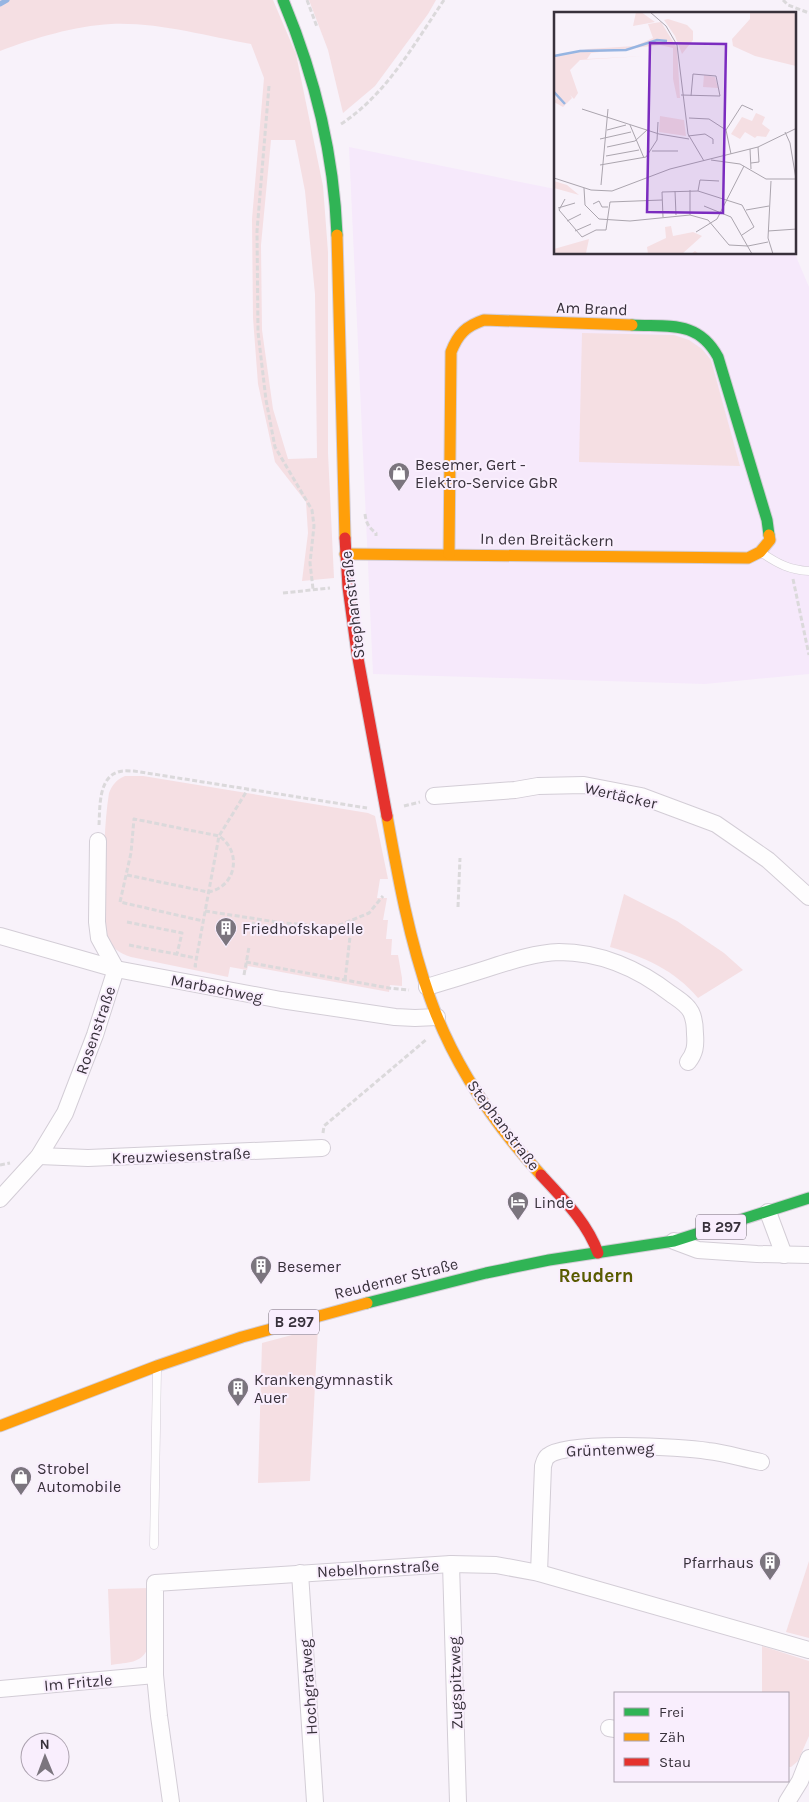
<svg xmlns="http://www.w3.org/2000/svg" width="809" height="1802" font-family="Karla,sans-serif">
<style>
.built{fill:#f6e9fb}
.green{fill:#f5dfe3;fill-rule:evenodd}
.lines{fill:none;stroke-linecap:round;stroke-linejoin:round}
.stream{stroke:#96b5e2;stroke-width:5}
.lane-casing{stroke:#d3cdd6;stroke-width:9}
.street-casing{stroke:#d3cdd6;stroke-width:18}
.fast-casing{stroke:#d3cdd6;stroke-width:13}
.slow-casing{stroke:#d3cdd6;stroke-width:13}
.jam-casing{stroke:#d3cdd6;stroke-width:13}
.path{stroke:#dbd9db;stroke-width:3;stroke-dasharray:5 2.5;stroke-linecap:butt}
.lane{stroke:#fefdfe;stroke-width:8}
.street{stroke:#fefdfe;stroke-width:16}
.fast{stroke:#30b455;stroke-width:11}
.slow{stroke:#ff9f0a;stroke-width:11}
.jam{stroke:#e5322d;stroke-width:11}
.labels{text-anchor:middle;stroke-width:4;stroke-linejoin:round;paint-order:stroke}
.shield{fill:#f9eefd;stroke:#726a75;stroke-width:1}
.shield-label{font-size:15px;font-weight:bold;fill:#38313b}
.street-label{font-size:16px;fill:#38313b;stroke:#f9eefd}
.poi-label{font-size:16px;fill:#38313b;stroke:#f9eefd;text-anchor:start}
.quarter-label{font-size:19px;font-weight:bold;fill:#595b00;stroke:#f9eefd}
.inset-river{fill:none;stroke:#96b5e2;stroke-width:2.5}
.inset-road{fill:none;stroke:#aba5ae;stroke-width:1}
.view{fill:#7b2cbf;fill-opacity:0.15;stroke:#7b2cbf;stroke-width:2.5}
.inset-edge{fill:none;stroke:#38313b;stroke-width:2.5}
</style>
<rect width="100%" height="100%" fill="#f8f2fa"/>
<polygon class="built" points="349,147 555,189 555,254 795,254 809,287 809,674 705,684 373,674"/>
<g class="green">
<path d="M 0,0 L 273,0 L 296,54 L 323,186 L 328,252 L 328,453 L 334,578 L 302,581 L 308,533 L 306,502 L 275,462 L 258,384 L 253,318 L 252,219 L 264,78 L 251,44 C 206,36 158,22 111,24 C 75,26 34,38 0,51 ZM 271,140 L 295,140 L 305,191 L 315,294 L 317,458 L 288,459 L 273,409 L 262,330 L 261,245 Z"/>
<polygon points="309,0 436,0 428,14 375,86 343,113 328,50"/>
<polygon points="582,333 674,335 689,340 702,349 711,360 740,466 579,462"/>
<path d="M 125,776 L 143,776 L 368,813 L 375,816 L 388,879 L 380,879 L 377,898 L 387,898 L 383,920 L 388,920 L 386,939 L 392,939 L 391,955 L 398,955 L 402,978 L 402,986 L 390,985 L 389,992 L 248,966 L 247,970 L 230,967 L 228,977 L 131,957 C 119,953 111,948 107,935 C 102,921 104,904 104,889 C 104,857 104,825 109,793 C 113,784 116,780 125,776 Z"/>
<path d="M 624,894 L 677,921 L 724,953 L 743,970 L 698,998 C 676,971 643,956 610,947 Z"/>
<polygon points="318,1328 310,1481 258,1483 262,1343"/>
<polygon points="809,1561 809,1638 786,1632"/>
<path d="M 150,1588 L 148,1648 C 141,1664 128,1662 111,1665 L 108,1589 Z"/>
<polygon points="762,1646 809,1661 809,1736 798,1761 791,1767 788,1767 788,1693 762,1693"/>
</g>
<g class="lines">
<polyline class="stream" points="0,4 7,0"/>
<g class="lane-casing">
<g id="lane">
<path d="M 762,553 C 778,564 790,570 809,571"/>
<polyline points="154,1545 157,1370"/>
</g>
</g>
<g class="street-casing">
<g id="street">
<polyline points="434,796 515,790 538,786 584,785 641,796 716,824 768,860 809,897"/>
<polyline points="0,936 116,969 281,1000 395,1017 415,1018 437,1017"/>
<path d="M 427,987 C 449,980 471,974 492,967 C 514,960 536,953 559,952 C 600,952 639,969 671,994 C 678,999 687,1004 691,1012 C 694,1018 695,1028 695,1034 C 696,1046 695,1053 688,1062"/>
<polyline points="39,1156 88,1158 322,1148"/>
<polyline points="0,1199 39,1156 65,1113 95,1035 116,969 99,938 97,922 98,841"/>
<polyline points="768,1212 784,1255"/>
<polyline points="674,1241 698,1250 757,1254 809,1255"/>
<polyline points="451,1564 458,1802"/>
<polyline points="300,1573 315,1802"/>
<path d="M 539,1573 L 543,1466 C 544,1463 545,1458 548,1456 C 567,1440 681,1447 708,1451 C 726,1453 744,1459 761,1462"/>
<polyline points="0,1689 155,1675"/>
<polyline points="609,1728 615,1729"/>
<polyline points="171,1802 159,1716 155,1675 155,1583 451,1564 496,1565 539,1573 809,1650"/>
<polyline points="787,1802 800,1781 809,1758"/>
</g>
</g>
<g class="fast-casing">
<g id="fast">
<path d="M 283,0 C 314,74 334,155 337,235"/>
<path d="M 632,325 C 669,327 698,320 718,357 L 767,520 L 769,535"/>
<polyline points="367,1303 486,1273 549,1260 674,1241 809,1198"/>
</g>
</g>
<g class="slow-casing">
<g id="slow">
<polyline points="337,235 345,538"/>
<polyline points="345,554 748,558 760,552 770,540 769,535"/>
<path d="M 449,554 L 451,352 C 458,334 466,326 484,320 L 632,325"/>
<path d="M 387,816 C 398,877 409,939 430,998 C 453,1063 494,1124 541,1175"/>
<polyline points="0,1426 157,1366 242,1337 367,1303"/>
</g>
</g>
<g class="jam-casing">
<g id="jam">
<polyline points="345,538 348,587 357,653 387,816"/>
<path d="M 541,1175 C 563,1199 587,1222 598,1253"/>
</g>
</g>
<g class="path">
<polyline points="307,0 317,27"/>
<polyline points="783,0 788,5 809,13"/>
<polyline points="269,86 257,231 258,332 266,400 275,447 312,510 314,526 310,563 313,589"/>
<path d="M 341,124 C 387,94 414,44 444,0"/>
<path d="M 365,514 C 366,523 369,528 376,533 L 376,536"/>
<polyline points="793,579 809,655"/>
<polyline points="283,593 330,588"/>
<polyline points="404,806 420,802"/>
<path d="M 99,825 C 100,809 98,778 118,772 C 123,770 129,771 134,771 L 367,808"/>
<path d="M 127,875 L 208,892 C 237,887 242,851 219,836 L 134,819 L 131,853 L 120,902 L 203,921"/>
<polyline points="458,907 460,858"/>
<polyline points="205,911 283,923 335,927 369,913 383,896"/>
<polyline points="127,922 182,933 177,954"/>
<polyline points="251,934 254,920"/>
<polyline points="129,945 196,958"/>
<polyline points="246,962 389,988 409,990"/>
<polyline points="197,966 195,966 219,836 248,789"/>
<polyline points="244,975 249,947"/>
<polyline points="345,980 352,920"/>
<polyline points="323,1133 324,1126 427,1039"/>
<polyline points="0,1165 10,1163"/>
</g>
<use href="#lane" class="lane"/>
<use href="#street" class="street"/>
<use href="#fast" class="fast"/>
<use href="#slow" class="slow"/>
<use href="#jam" class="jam"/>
</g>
<defs>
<g id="shop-pin" transform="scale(1.125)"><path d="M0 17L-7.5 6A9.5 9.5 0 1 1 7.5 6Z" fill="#7b757e" stroke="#f9eefd"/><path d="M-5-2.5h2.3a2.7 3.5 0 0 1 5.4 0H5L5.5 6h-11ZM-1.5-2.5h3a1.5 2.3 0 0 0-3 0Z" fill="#fff"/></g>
<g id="building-pin" transform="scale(1.125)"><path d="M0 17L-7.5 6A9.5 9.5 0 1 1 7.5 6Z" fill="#7b757e" stroke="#f9eefd"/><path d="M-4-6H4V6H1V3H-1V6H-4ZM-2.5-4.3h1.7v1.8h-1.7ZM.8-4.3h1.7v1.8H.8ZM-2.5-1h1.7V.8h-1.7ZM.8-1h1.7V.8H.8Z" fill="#fff"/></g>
<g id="hotel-pin" transform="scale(1.125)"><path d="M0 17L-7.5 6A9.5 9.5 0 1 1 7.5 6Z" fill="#7b757e" stroke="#f9eefd"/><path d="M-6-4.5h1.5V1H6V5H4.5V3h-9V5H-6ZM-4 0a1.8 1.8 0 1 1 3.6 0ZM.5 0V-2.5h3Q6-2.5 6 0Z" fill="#fff"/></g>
</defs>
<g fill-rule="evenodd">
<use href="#shop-pin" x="399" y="473"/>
<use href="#building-pin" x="226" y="928"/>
<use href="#hotel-pin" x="518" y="1202"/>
<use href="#building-pin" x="261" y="1266"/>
<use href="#building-pin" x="238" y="1388"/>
<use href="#shop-pin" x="21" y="1477"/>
<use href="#building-pin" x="770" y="1562"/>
</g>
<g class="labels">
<g class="shield">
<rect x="696" y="1214.5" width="50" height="25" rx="4"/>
<rect x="269" y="1309.5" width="50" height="25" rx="4"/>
</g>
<g class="shield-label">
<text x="721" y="1232">B 297</text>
<text x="294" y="1327">B 297</text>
</g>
<g class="street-label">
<text transform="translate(592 308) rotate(2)" y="6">Am Brand</text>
<text transform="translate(547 539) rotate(1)" y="6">In den Breitäckern</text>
<text transform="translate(352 605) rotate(-97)" y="6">Stephanstraße</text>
<text transform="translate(621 795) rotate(13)" y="6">Wertäcker</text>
<text transform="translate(217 988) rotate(11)" y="6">Marbachweg</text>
<text transform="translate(95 1030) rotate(-71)" y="6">Rosenstraße</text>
<text transform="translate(504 1125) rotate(53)" y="6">Stephanstraße</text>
<text transform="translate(181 1155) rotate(-2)" y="6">Kreuzwiesenstraße</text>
<text transform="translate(396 1278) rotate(-14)" y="6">Reuderner Straße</text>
<text transform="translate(610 1449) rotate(-2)" y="6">Grüntenweg</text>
<text transform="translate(378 1568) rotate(-3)" y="6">Nebelhornstraße</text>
<text transform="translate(78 1682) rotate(-5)" y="6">Im Fritzle</text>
<text transform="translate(455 1683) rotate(-92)" y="6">Zugspitzweg</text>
<text transform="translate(308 1687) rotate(-94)" y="6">Hochgratweg</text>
</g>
<g class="poi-label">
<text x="415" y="470">Besemer, Gert -<tspan x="415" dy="18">Elektro-Service GbR</tspan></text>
<text x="242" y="934">Friedhofskapelle</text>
<text x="534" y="1208">Linde</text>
<text x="277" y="1272">Besemer</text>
<text x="254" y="1385">Krankengymnastik<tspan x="254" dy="18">Auer</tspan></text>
<text x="37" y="1474">Strobel<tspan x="37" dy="18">Automobile</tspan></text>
<text x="754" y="1568" text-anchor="end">Pfarrhaus</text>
</g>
<g class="quarter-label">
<text x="596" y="1282">Reudern</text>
</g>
</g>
<g transform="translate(554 12)">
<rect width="242" height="242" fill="#f8f2fa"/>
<path d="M 82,0 L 87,0 L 101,10 L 79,14 ZM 196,0 L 242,0 L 242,54 L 201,44 L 179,34 L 178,27 L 196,7 ZM 114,7 L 133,13 L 139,19 L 139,28 L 128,42 L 121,24 L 110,8 ZM 107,10 L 123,36 L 126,86 L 123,86 L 119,67 L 119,36 L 106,33 L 37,41 L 33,47 L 91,44 L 26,48 L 16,58 L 24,81 L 20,87 L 16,83 L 18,86 L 9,95 L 0,90 L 3,86 L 0,82 L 0,44 L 34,37 L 81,34 L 99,26 L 94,12 ZM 150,63 L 161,65 L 164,76 L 149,75 ZM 202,101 L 211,105 L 208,112 L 216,118 L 212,125 L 203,124 L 201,126 L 191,120 L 186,127 L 177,122 L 188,105 L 198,109 ZM 106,104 L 130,108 L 132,124 L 105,120 ZM 0,169 L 13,173 L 25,183 L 0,176 ZM 117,214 L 119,224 L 139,220 L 148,224 L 128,242 L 137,242 L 141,239 L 145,242 L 94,242 L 93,235 L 112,226 L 111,215 ZM 35,227 L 32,241 L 0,242 L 0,237 Z" fill="#f5dfe3"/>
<path class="inset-river" d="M 0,44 L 26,39 L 72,38 L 103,28 L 113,29M 0,80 L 11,92"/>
<path class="inset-road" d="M 96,0 L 112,14 L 123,33 L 134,122 L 150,149M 127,83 L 165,84 L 166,84 L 162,64 L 139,62 L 137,84M 28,97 L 105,122 L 135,127M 135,106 L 155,107 L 172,118M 76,113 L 90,146M 53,118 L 72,113M 231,120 L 236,131 L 242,167M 134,124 L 151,122 L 159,127 L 159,132M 46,127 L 77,120M 53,135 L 81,129 L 93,118M 196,137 L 197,157M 98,139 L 124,139M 177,142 L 172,118 L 188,93 L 199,98M 52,144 L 85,138M 157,148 L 186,152 L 212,167 L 243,167M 197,151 L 205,150 L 204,135M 46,153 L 92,145 L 103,128 L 104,110M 0,166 L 37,178 L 58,179 L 116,157 L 204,135 L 243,116M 217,169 L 214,226 L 219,242M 47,173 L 54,97M 30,176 L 31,193 L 45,207 L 76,209 L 136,203 L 154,208 L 175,233 L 194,234 L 214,230M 136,178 L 136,203M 121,179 L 122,203M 144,179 L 146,168 L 165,169M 11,187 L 5,198 L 28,225 L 42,218 L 52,218 L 56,190 L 108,188M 39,192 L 45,189 L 48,195 L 54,195M 150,194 L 177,205 L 198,242M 4,196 L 21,191M 192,198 L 215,194M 109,205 L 108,180 L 144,179 L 188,193 L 200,215 L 188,223M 13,209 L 27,202M 21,219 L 37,212M 214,219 L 243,217M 142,220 L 163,207 L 190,154"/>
<path class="view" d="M 96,31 L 172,32 L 169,201 L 93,200 Z"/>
<rect width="242" height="242" class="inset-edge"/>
</g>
<rect x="614" y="1692" width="175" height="90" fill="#f9eefd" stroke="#aca2af"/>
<rect x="624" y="1708" width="25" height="8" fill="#30b455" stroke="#aca2af"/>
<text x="659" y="1717" font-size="15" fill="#38313b">Frei</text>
<rect x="624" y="1733" width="25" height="8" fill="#ff9f0a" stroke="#aca2af"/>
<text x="659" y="1742" font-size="15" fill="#38313b">Zäh</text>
<rect x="624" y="1758" width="25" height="8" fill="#e5322d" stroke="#aca2af"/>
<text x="659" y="1767" font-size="15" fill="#38313b">Stau</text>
<g transform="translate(45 1757) rotate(359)"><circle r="24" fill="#f9eefd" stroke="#aca2af"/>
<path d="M0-4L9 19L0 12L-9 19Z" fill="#7b757e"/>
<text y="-8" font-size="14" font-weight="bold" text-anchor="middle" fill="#38313b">N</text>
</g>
</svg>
